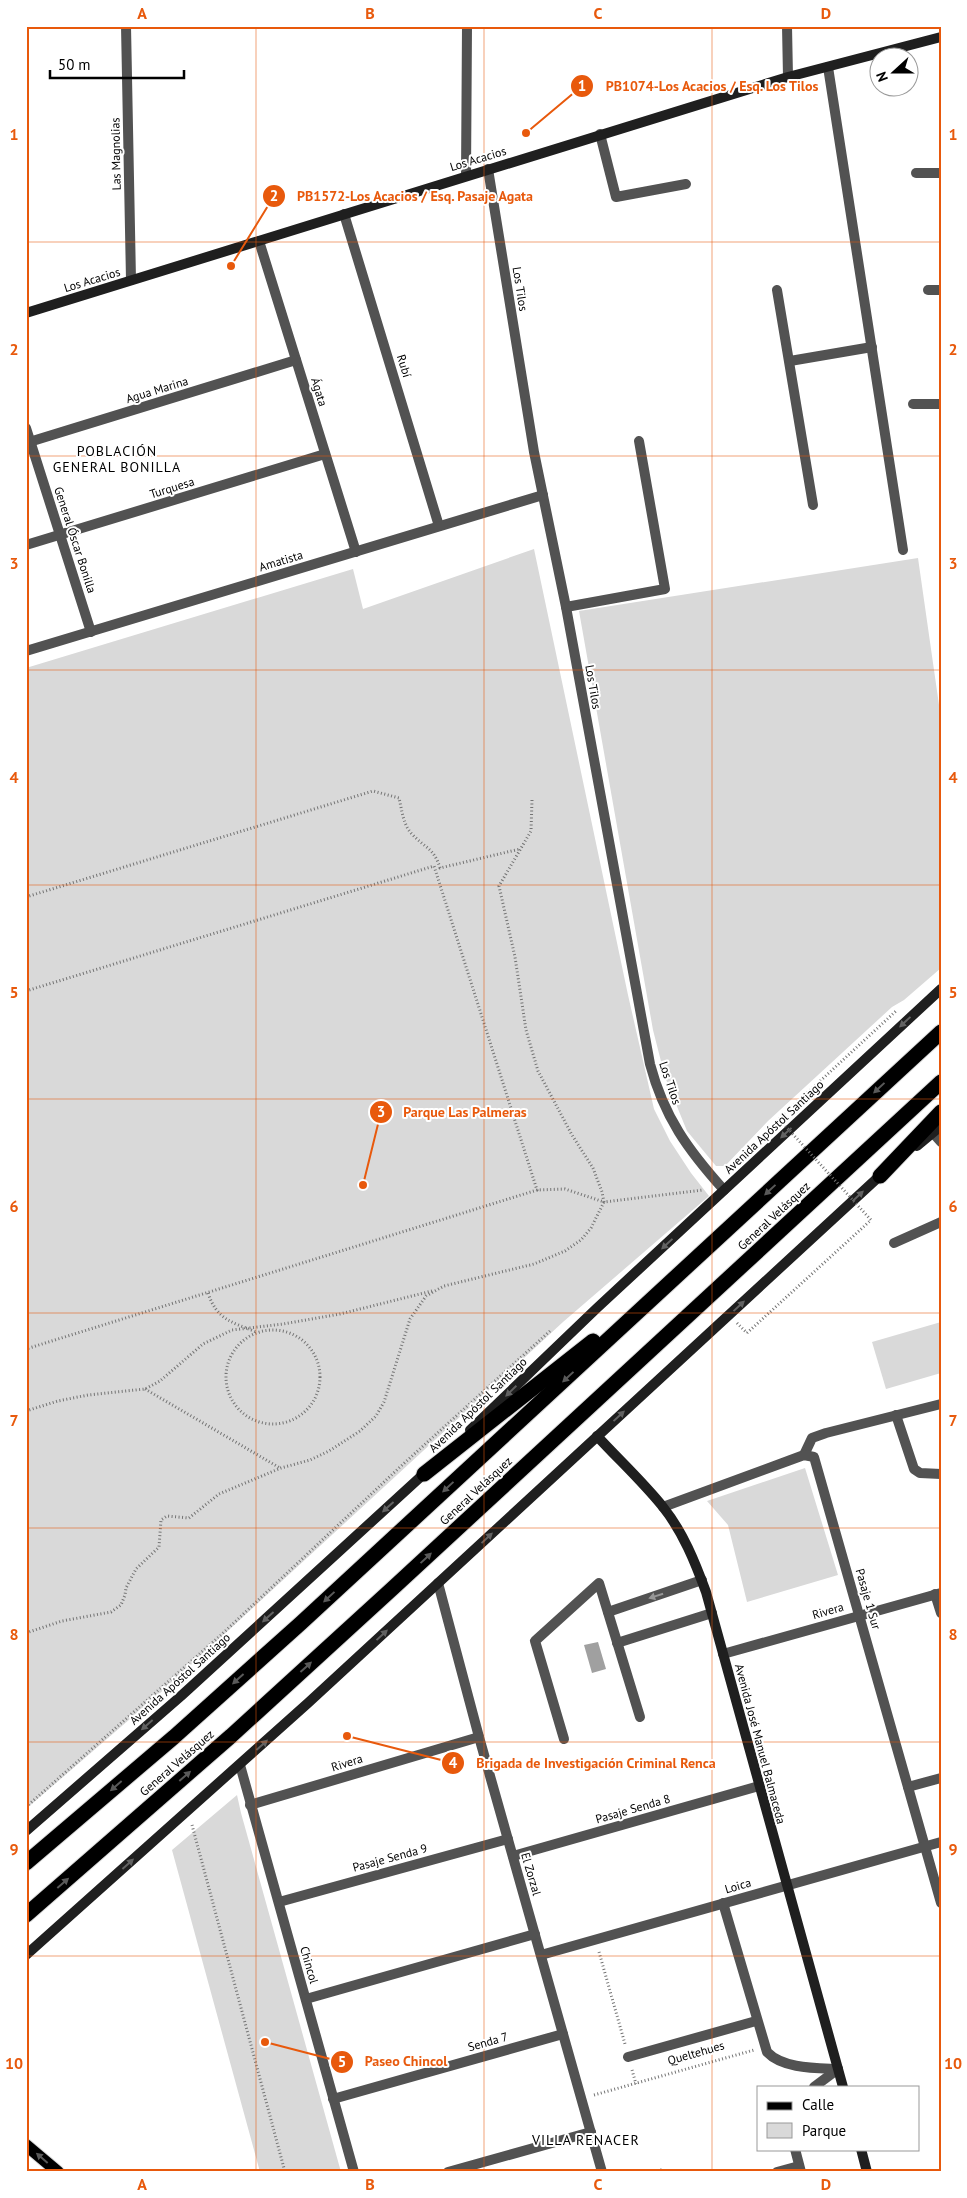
<svg xmlns="http://www.w3.org/2000/svg" width="967" height="2198" font-family="'PT Sans',sans-serif">
<style>
.green{fill:#d9d9d9}
.water{fill:#a0a0a0}
.lines{fill:none;stroke-linecap:round;stroke-linejoin:round}
.primary-casing{stroke:#dbdbdb;stroke-width:14}
.highway-casing{stroke:#dbdbdb;stroke-width:17}
.path{stroke:#747474;stroke-width:3;stroke-dasharray:1 2.5;stroke-linecap:butt}
.lane{stroke:#525252;stroke-width:10}
.street{stroke:#525252;stroke-width:10}
.secondary{stroke:#1f1f1f;stroke-width:10}
.primary{stroke:#000;stroke-width:12}
.highway{stroke:#000;stroke-width:15}
.path-bridge{stroke:#747474;stroke-width:3;stroke-dasharray:1 2.5;stroke-linecap:butt}
.oneway{fill:#626262}
.oneway2{fill:#595959}
.oneway3{fill:#979797}
.grid{fill:none;stroke:#e8590c;stroke-width:1;stroke-opacity:0.55}
.labels{text-anchor:middle;stroke-width:4;stroke-linejoin:round;paint-order:stroke}
.street-label{font-size:12px;fill:#000;stroke:#fff}
.neighbourhood-label{font-size:14px;letter-spacing:1px;fill:#000;stroke:#fff}
.leader{fill:none;stroke:#e8590c;stroke-width:2}
.callout-dot{fill:#e8590c;stroke:#fff;stroke-width:2}
.mark-label{font-size:15px;text-anchor:middle;font-weight:bold;fill:#fff}
.callout-label{font-size:14px;text-anchor:middle;font-weight:bold;fill:#e8590c;stroke:#fff;stroke-width:4;stroke-linejoin:round;paint-order:stroke}
.neatline{fill:none;stroke:#e8590c;stroke-width:2}
.grid-label{font-size:16px;text-anchor:middle;font-weight:bold;fill:#e8590c}
</style>
<rect width="100%" height="100%" fill="#fff"/>
<g class="green">
<polygon points="534,549 628,995 654,1109 670,1141 691,1173 709,1196 563,1322 167,1687 26,1809 26,668 353,569 363,609"/>
<polygon points="918,558 941,719 941,968 904,1000 892,1007 768,1121 725,1166 716,1166 687,1131 665,1077 653,1030 579,611"/>
<polygon points="941,1322 941,1373 886,1389 872,1342"/>
<polygon points="805,1468 838,1575 747,1602 728,1525 707,1501"/>
<polygon points="237,1795 241,1813 341,2172 260,2172 172,1850"/>
</g>
<polygon class="water" points="598,1642 606,1669 592,1673 584,1645"/>
<g class="lines">
<g class="primary-casing">
<polyline id="primary" points="26,2145 58,2172"/>
</g>
<g class="highway-casing">
<g id="highway">
<polyline points="880,1176 941,1112"/>
<polyline points="424,1474 593,1341"/>
<polyline points="26,1863 174,1737 301,1623 941,1032"/>
<polyline points="26,1915 231,1736 393,1588 941,1082"/>
</g>
</g>
<g class="path">
<polyline points="532,800 531,831 499,886 515,957 526,1030 538,1071 572,1135 593,1168 602,1192 604,1202 703,1190"/>
<path d="M 26,897 L 373,791 L 399,798 C 402,810 403,826 413,835 C 425,848 434,848 440,868 L 520,849"/>
<polyline points="26,991 434,866 537,1190 26,1349"/>
<path d="M 208,1293 C 217,1320 232,1322 256,1332"/>
<polyline points="737,1323 747,1333"/>
<circle cx="273" cy="1377" r="47"/>
<polyline points="145,1389 280,1468"/>
<polyline points="26,1411 58,1401 88,1395 145,1389 160,1381 203,1344 232,1330 283,1324 340,1314 432,1291"/>
<polyline points="26,1633 62,1621 111,1612 121,1605 125,1595 126,1588 136,1569 159,1547 161,1520 167,1516 189,1518 219,1494 281,1468 310,1460 329,1451 360,1431 376,1416 384,1402 410,1319 426,1296 444,1286 534,1264 565,1251 581,1240 591,1228 604,1202 565,1189 537,1190"/>
<polyline points="26,1807 221,1635 400,1467 550,1331"/>
<polyline points="192,1825 285,2172"/>
<polyline points="599,1952 625,2044"/>
<polyline points="632,2070 636,2084"/>
<polyline points="594,2095 754,2050"/>
<polyline points="654,2172 664,2169 664,2172"/>
</g>
<g class="lane">
<polyline points="828,67 903,550"/>
<polyline points="600,134 616,197 686,184"/>
<polyline points="777,290 813,505"/>
<polyline points="790,361 872,347"/>
<polyline points="566,607 665,589 639,441"/>
<polyline points="894,1243 941,1222"/>
<polyline points="896,1415 914,1469 920,1473 941,1474"/>
<polyline points="804,1455 812,1438 826,1433 941,1404"/>
<polyline points="935,1594 941,1613"/>
<polyline points="608,1612 702,1580"/>
<polyline points="617,1643 712,1613"/>
<polyline points="564,1739 535,1641 599,1583 640,1717"/>
<polyline points="908,1787 941,1778"/>
</g>
<g class="street">
<polyline points="126,26 131,280"/>
<polyline points="787,26 788,77"/>
<path d="M 488,169 L 534,452 L 566,607 L 650,1064 C 664,1117 688,1150 724,1190"/>
<polyline points="916,173 941,173"/>
<polyline points="466,176 467,26"/>
<polyline points="344,214 439,526"/>
<polyline points="259,241 356,552"/>
<polyline points="928,290 941,290"/>
<polyline points="913,404 941,404"/>
<polyline points="26,428 91,632"/>
<polyline points="26,443 296,360"/>
<polyline points="26,545 325,454"/>
<polyline points="26,651 543,495"/>
<polyline points="933,1133 941,1142"/>
<polyline points="663,1507 804,1455 814,1457 941,1903"/>
<polyline points="438,1583 479,1737 602,2172"/>
<polyline points="723,1654 941,1593"/>
<polyline points="240,1765 354,2172"/>
<polyline points="250,1805 479,1737"/>
<polyline points="513,1856 759,1786"/>
<polyline points="279,1902 508,1839"/>
<path d="M 723,1903 L 767,2052 C 783,2069 817,2068 838,2069"/>
<polyline points="541,1955 941,1842"/>
<polyline points="306,1999 535,1934"/>
<polyline points="628,2057 756,2021"/>
<polyline points="814,2087 838,2069"/>
<polyline points="333,2099 563,2034"/>
<polyline points="795,2149 801,2172"/>
<polyline points="448,2172 591,2132"/>
<polyline points="777,2172 799,2166"/>
</g>
<g class="secondary">
<polyline points="26,313 788,77 941,37"/>
<polyline points="917,1146 941,1126"/>
<polyline points="470,1430 597,1308 941,989"/>
<path d="M 597,1436 C 619,1460 643,1482 663,1507 C 683,1532 695,1562 706,1592 L 843,2087"/>
<polyline points="26,1831 181,1696 427,1471"/>
<polyline points="26,1955 308,1703 884,1172"/>
<polyline points="861,2149 867,2172"/>
</g>
<use href="#primary" class="primary"/>
<use href="#highway" class="highway"/>
<polyline class="path-bridge" points="747,1333 871,1220 779,1119 896,1011"/>
</g>
<defs><path id="oneway-solid" d="M-6-.8H1V-3.2L6.5 0L1 3.2V.8H-6Z" transform="scale(1.25)"/></defs>
<g class="oneway">
<use href="#oneway-solid" transform="translate(905 1022) rotate(137)"/>
<use href="#oneway-solid" transform="translate(786 1133) rotate(137)"/>
<use href="#oneway-solid" transform="translate(858 1196) rotate(-43)"/>
<use href="#oneway-solid" transform="translate(667 1244) rotate(137)"/>
<use href="#oneway-solid" transform="translate(739 1306) rotate(-43)"/>
<use href="#oneway-solid" transform="translate(511 1391) rotate(136)"/>
<use href="#oneway-solid" transform="translate(619 1416) rotate(-43)"/>
<use href="#oneway-solid" transform="translate(388 1507) rotate(138)"/>
<use href="#oneway-solid" transform="translate(487 1538) rotate(-43)"/>
<use href="#oneway-solid" transform="translate(268 1617) rotate(138)"/>
<use href="#oneway-solid" transform="translate(382 1635) rotate(-43)"/>
<use href="#oneway-solid" transform="translate(147 1725) rotate(139)"/>
<use href="#oneway-solid" transform="translate(262 1745) rotate(-42)"/>
<use href="#oneway-solid" transform="translate(128 1864) rotate(-42)"/>
</g>
<g class="oneway2">
<use href="#oneway-solid" transform="translate(879 1088) rotate(137)"/>
<use href="#oneway-solid" transform="translate(770 1190) rotate(137)"/>
<use href="#oneway-solid" transform="translate(568 1377) rotate(137)"/>
<use href="#oneway-solid" transform="translate(448 1487) rotate(137)"/>
<use href="#oneway-solid" transform="translate(426 1558) rotate(-43)"/>
<use href="#oneway-solid" transform="translate(329 1597) rotate(137)"/>
<use href="#oneway-solid" transform="translate(306 1667) rotate(-42)"/>
<use href="#oneway-solid" transform="translate(238 1679) rotate(138)"/>
<use href="#oneway-solid" transform="translate(185 1776) rotate(-41)"/>
<use href="#oneway-solid" transform="translate(116 1786) rotate(139)"/>
<use href="#oneway-solid" transform="translate(63 1883) rotate(-41)"/>
<use href="#oneway-solid" transform="translate(42 2158) rotate(-139)"/>
</g>
<use class="oneway3" href="#oneway-solid" transform="translate(656 1596) rotate(162)"/>
<path class="grid" d="M 256,26 L 256,2172M 484,26 L 484,2172M 712,26 L 712,2172M 26,242 L 941,242M 26,456 L 941,456M 26,670 L 941,670M 26,885 L 941,885M 26,1099 L 941,1099M 26,1313 L 941,1313M 26,1528 L 941,1528M 26,1742 L 941,1742M 26,1956 L 941,1956"/>
<g class="labels">
<g class="street-label">
<text transform="translate(116 154) rotate(-91)" y="4">Las Magnolias</text>
<text transform="translate(478 159) rotate(-17)" y="4">Los Acacios</text>
<text transform="translate(92 280) rotate(-17)" y="4">Los Acacios</text>
<text transform="translate(520 289) rotate(81)" y="4">Los Tilos</text>
<text transform="translate(404 366) rotate(73)" y="4">Rubí</text>
<text transform="translate(157 390) rotate(-17)" y="4">Agua Marina</text>
<text transform="translate(319 392) rotate(73)" y="4">Ágata</text>
<text transform="translate(172 488) rotate(-17)" y="4">Turquesa</text>
<text transform="translate(75 540) rotate(72)" y="4">General Óscar Bonilla</text>
<text transform="translate(281 561) rotate(-17)" y="4">Amatista</text>
<text transform="translate(593 687) rotate(80)" y="4">Los Tilos</text>
<text transform="translate(670 1083) rotate(71)" y="4">Los Tilos</text>
<text transform="translate(774 1127) rotate(-43)" y="4">Avenida Apóstol Santiago</text>
<text transform="translate(774 1216) rotate(-43)" y="4">General Velásquez</text>
<text transform="translate(478 1405) rotate(-44)" y="4">Avenida Apóstol Santiago</text>
<text transform="translate(476 1491) rotate(-43)" y="4">General Velásquez</text>
<text transform="translate(868 1599) rotate(74)" y="4">Pasaje 1 Sur</text>
<text transform="translate(828 1611) rotate(-16)" y="4">Rivera</text>
<text transform="translate(180 1679) rotate(-42)" y="4">Avenida Apóstol Santiago</text>
<text transform="translate(760 1744) rotate(75)" y="4">Avenida José Manuel Balmaceda</text>
<text transform="translate(177 1763) rotate(-41)" y="4">General Velásquez</text>
<text transform="translate(347 1763) rotate(-17)" y="4">Rivera</text>
<text transform="translate(633 1809) rotate(-16)" y="4">Pasaje Senda 8</text>
<text transform="translate(390 1858) rotate(-15)" y="4">Pasaje Senda 9</text>
<text transform="translate(531 1874) rotate(74)" y="4">El Zorzal</text>
<text transform="translate(738 1886) rotate(-16)" y="4">Loica</text>
<text transform="translate(309 1965) rotate(74)" y="4">Chincol</text>
<text transform="translate(488 2042) rotate(-16)" y="4">Senda 7</text>
<text transform="translate(696 2053) rotate(-16)" y="4">Queltehues</text>
</g>
<g class="neighbourhood-label">
<text x="117" y="456">POBLACIÓN<tspan x="117" dy="16">GENERAL BONILLA</tspan></text>
<text x="586" y="2145">VILLA RENACER</text>
</g>
</g>
<path class="leader" d="M526 133L582 86M231 266L274 196M363 1185L381 1112M347 1736L453 1763M265 2042L342 2062"/>
<g class="callout-dot">
<circle cx="526" cy="133" r="5"/>
<circle cx="231" cy="266" r="5"/>
<circle cx="363" cy="1185" r="5"/>
<circle cx="347" cy="1736" r="5"/>
<circle cx="265" cy="2042" r="5"/>
<circle cx="582" cy="86" r="12"/>
<circle cx="274" cy="196" r="12"/>
<circle cx="381" cy="1112" r="12"/>
<circle cx="453" cy="1763" r="12"/>
<circle cx="342" cy="2062" r="12"/>
</g>
<g class="mark-label">
<text x="582" y="91">1</text>
<text x="274" y="201">2</text>
<text x="381" y="1117">3</text>
<text x="453" y="1768">4</text>
<text x="342" y="2067">5</text>
</g>
<g class="callout-label">
<text x="712" y="91">PB1074-Los Acacios / Esq. Los Tilos</text>
<text x="415" y="201">PB1572-Los Acacios / Esq. Pasaje Agata</text>
<text x="465" y="1117">Parque Las Palmeras</text>
<text x="596" y="1768">Brigada de Investigación Criminal Renca</text>
<text x="406" y="2066">Paseo Chincol</text>
</g>
<rect width="967" height="2198" fill="none" stroke="#ffffff" stroke-width="55"/>
<rect x="757" y="2086" width="162" height="65" fill="#ffffff" stroke="#999999"/>
<rect x="767" y="2102" width="25" height="8" fill="#000000" stroke="#999999"/>
<text x="802" y="2110" font-size="15" fill="#000000">Calle</text>
<rect x="767" y="2123" width="25" height="15" fill="#d9d9d9" stroke="#999999"/>
<text x="802" y="2136" font-size="15" fill="#000000">Parque</text>
<g transform="translate(894 72) rotate(249)"><circle r="24" fill="#ffffff" stroke="#999999"/>
<path d="M0-4L9 19L0 12L-9 19Z" fill="#000000"/>
<text y="-8" font-size="14" font-weight="bold" text-anchor="middle" fill="#000000">N</text>
</g>
<path d="M50 70v8h134v-8" fill="none" stroke="#000000" stroke-width="2.5"/>
<text x="58" y="70" font-size="15" fill="#000000" stroke="#ffffff" stroke-width="4" paint-order="stroke">50 m</text>
<rect x="28" y="28" width="912" height="2142" class="neatline"/>
<g class="grid-label">
<text x="142" y="19">A</text>
<text x="370" y="19">B</text>
<text x="598" y="19">C</text>
<text x="826" y="19">D</text>
<text x="14" y="140">1</text>
<text x="953" y="140">1</text>
<text x="14" y="355">2</text>
<text x="953" y="355">2</text>
<text x="14" y="569">3</text>
<text x="953" y="569">3</text>
<text x="14" y="783">4</text>
<text x="953" y="783">4</text>
<text x="14" y="998">5</text>
<text x="953" y="998">5</text>
<text x="14" y="1212">6</text>
<text x="953" y="1212">6</text>
<text x="14" y="1426">7</text>
<text x="953" y="1426">7</text>
<text x="14" y="1640">8</text>
<text x="953" y="1640">8</text>
<text x="14" y="1855">9</text>
<text x="953" y="1855">9</text>
<text x="14" y="2069">10</text>
<text x="953" y="2069">10</text>
<text x="142" y="2190">A</text>
<text x="370" y="2190">B</text>
<text x="598" y="2190">C</text>
<text x="826" y="2190">D</text>
</g>
</svg>
